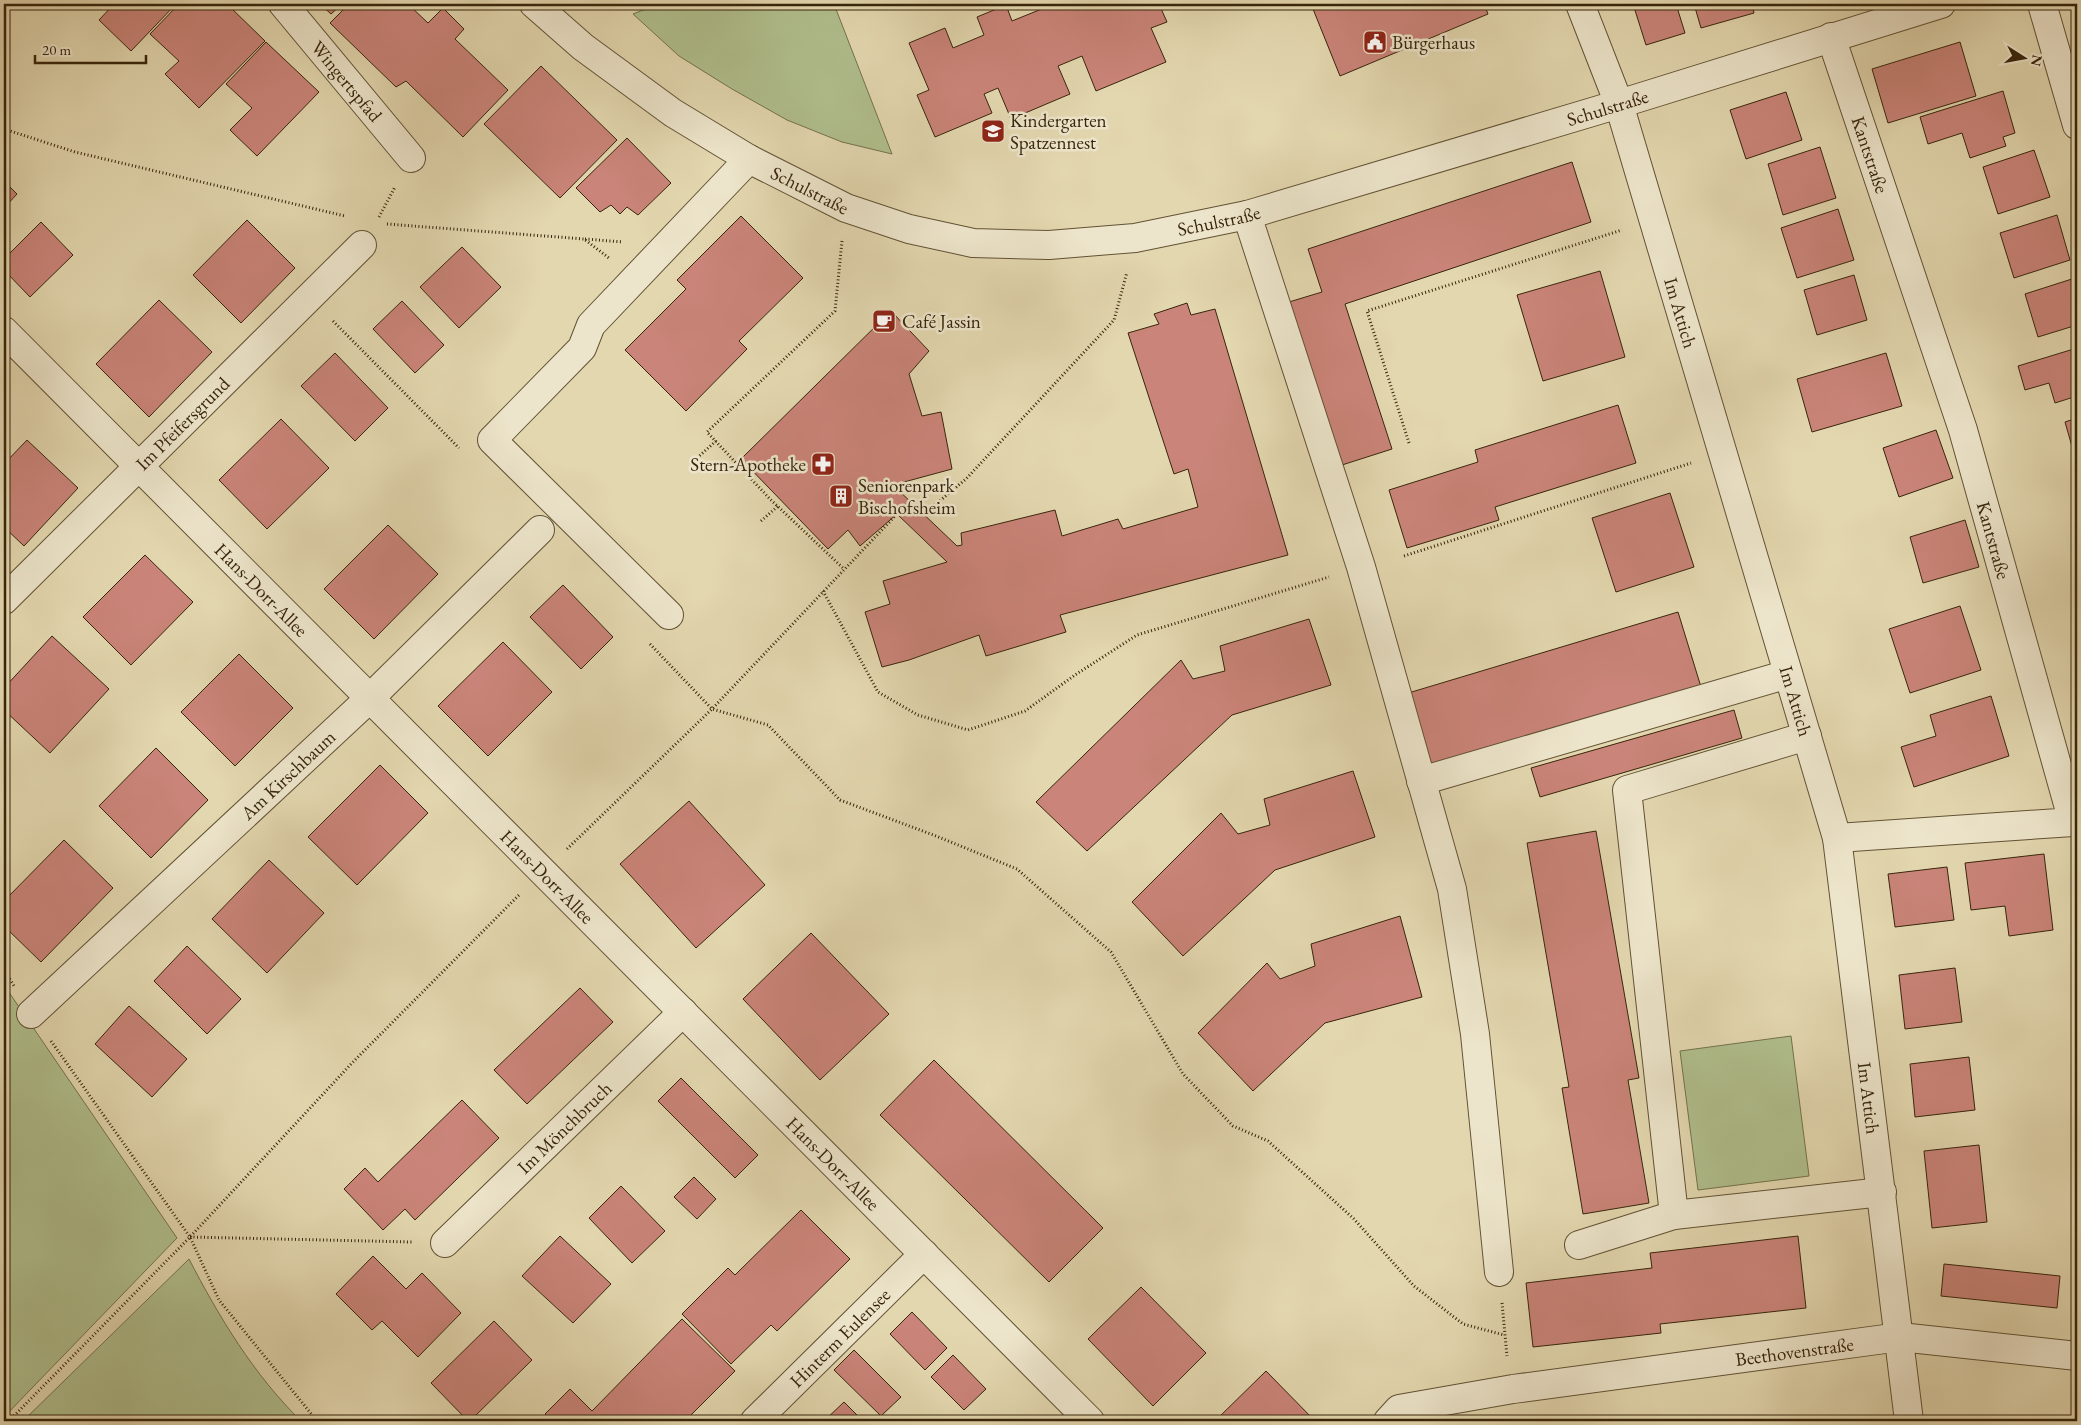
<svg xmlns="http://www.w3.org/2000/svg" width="2081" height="1425" font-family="'EB Garamond',serif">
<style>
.green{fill:#b0bf8d;stroke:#74724c}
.building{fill:#ca8479;stroke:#37250b}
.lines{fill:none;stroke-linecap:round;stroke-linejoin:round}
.minor-casing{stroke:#625234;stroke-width:30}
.path{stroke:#37250b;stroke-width:3;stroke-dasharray:1 2.5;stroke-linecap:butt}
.minor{stroke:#ede5cb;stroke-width:28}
.labels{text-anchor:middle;stroke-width:5;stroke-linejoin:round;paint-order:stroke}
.poi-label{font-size:19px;fill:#37250b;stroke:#ede5cb;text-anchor:start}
.street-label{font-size:19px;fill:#37250b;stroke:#ede5cb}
</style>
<rect width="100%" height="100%" fill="#e3d7af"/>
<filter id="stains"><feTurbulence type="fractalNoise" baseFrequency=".004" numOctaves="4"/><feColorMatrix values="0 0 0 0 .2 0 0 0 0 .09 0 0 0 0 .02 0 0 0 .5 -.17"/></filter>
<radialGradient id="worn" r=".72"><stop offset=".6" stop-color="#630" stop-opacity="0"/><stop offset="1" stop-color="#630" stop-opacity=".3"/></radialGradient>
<g class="green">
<polygon points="658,4 834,4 892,154 842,142 787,120 732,89 679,56 633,14"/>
<polygon points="4,985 177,1238 4,1417"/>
<polygon points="1791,1036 1809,1176 1698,1190 1680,1051"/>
<path d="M 189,1259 C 219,1317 254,1375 301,1421 L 23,1421 Z"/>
</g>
<g class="building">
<polygon points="114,4 176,4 131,51 99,20"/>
<polygon points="179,4 227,4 265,41 199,108 165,74 179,61 150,34"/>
<polygon points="320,4 342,4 331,14"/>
<polygon points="349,4 408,4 428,23 443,8 464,29 455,39 508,90 463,137 406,81 396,87 330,23"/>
<polygon points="1048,4 1159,4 1167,22 1151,28 1166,62 1096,91 1082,56 1058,66 1070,94 1011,119 998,88 984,94 992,113 935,137 917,95 929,90 909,43 945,28 953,48 984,35 977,17 1006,5 1012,21 1049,6"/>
<polygon points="1311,4 1484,4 1488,14 1340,76"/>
<polygon points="1633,4 1676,4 1685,33 1646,45"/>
<polygon points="1694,4 1752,4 1754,13 1701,28"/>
<polygon points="266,42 319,92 257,156 230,130 252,108 226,84"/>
<polygon points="1960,42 1976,96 1888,123 1872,69"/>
<polygon points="541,66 617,140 560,198 484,124"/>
<polygon points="2003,91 2015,133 2003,137 2006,146 1970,158 1962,133 1928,144 1920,117"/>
<polygon points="1786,92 1802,140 1746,159 1730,110"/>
<polygon points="627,138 671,183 638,215 627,207 620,214 611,205 600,212 576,188"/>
<polygon points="1820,147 1836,198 1783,215 1768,164"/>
<polygon points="2034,150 2050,197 1998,214 1983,167"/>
<polygon points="1572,162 1591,222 1345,304 1392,449 1342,465 1289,302 1322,292 1308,249"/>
<polygon points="4,181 17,194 4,208"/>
<polygon points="1838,209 1854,260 1797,278 1781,228"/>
<polygon points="2057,215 2070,260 2014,278 2000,233"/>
<polygon points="741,216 803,278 739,341 747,349 686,411 625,350 686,289 677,280"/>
<polygon points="247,220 295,268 241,323 193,275"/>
<polygon points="41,222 73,255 30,297 4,270 4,259"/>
<polygon points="462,247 501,287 459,328 420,287"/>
<polygon points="1600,271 1625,357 1543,381 1517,295"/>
<polygon points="1854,275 1867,320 1817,335 1804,290"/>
<polygon points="2075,278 2077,285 2077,325 2038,337 2025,294"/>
<polygon points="159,300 212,352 149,417 96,364"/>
<polygon points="402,301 444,345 415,373 373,329"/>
<polygon points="1187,303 1191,315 1215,309 1288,555 1060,615 1066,632 986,656 979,635 909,660 882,667 865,612 890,604 883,581 947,562 897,514 860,546 848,530 828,549 741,459 891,311 929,351 909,374 922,416 941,412 952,469 893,485 957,546 962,545 961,533 1055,510 1062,536 1118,519 1123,529 1198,507 1188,469 1174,474 1128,333 1159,324 1154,314"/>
<polygon points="2077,348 2077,396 2055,403 2049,383 2025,390 2018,366"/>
<polygon points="335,353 388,408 355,441 301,386"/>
<polygon points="1886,353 1902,406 1812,432 1797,379"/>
<polygon points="1618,405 1636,463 1495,507 1499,520 1407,548 1389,490 1478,462 1475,450"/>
<polygon points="2077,418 2077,464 2065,422"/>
<polygon points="281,419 329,468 267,529 219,480"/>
<polygon points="1936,430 1953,478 1899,497 1883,448"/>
<polygon points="27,440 78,488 24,546 4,527 4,464"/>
<polygon points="1670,493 1694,567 1616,592 1592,518"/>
<polygon points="1965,520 1979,567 1923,583 1910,537"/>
<polygon points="388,525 438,574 374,639 324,589"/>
<polygon points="145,555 193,602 131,665 83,617"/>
<polygon points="563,585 613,637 581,669 530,617"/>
<polygon points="1960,606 1981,670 1910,693 1889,629"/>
<polygon points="1678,612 1701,687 1428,769 1405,694"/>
<polygon points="1309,619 1331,685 1232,715 1087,851 1036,802 1181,660 1193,679 1225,671 1220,646"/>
<polygon points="52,636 109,689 50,753 4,710 4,688"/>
<polygon points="503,642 552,692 488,756 438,706"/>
<polygon points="239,654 293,708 235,766 181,712"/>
<polygon points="1991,696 2009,756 1914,787 1901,747 1936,736 1930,715"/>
<polygon points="1734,710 1742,738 1540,797 1531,768"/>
<polygon points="156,748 208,800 151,858 99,806"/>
<polygon points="380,765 428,813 357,885 308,837"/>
<polygon points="1353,771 1375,837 1275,870 1183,956 1132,902 1221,813 1238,834 1270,825 1264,799"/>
<polygon points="689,801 765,885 696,948 620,864"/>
<polygon points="1596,831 1639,1078 1628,1080 1649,1203 1583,1214 1562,1088 1569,1087 1527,843"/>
<polygon points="64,840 113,888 41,962 4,926 4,901"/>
<polygon points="2044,854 2053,930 2009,936 2005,906 1971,910 1965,863"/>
<polygon points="269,860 324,913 267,973 212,919"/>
<polygon points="1947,867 1954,920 1895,927 1888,874"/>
<polygon points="1400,916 1422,997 1325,1023 1253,1091 1198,1033 1267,963 1280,979 1315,966 1311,944"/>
<polygon points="811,933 889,1014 820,1080 743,999"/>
<polygon points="187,946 241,999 207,1034 154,981"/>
<polygon points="1955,968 1962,1022 1905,1029 1899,975"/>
<polygon points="580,988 613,1022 527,1104 494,1070"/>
<polygon points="129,1006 187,1059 152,1097 95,1044"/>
<polygon points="1969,1057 1975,1110 1915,1117 1910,1064"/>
<polygon points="934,1060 1103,1228 1049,1282 880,1115"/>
<polygon points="681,1078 758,1155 735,1178 658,1101"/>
<polygon points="462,1100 499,1138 415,1220 405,1209 383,1230 344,1189 365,1168 378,1182"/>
<polygon points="1979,1145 1987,1222 1932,1228 1924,1151"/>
<polygon points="694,1177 716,1199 697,1219 674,1197"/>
<polygon points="621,1186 665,1231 632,1263 589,1218"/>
<polygon points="801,1210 850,1259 777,1331 771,1325 731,1364 682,1314 728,1268 735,1275"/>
<polygon points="560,1236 611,1284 573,1323 522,1276"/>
<polygon points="1798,1236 1806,1308 1660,1324 1661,1333 1533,1347 1526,1283 1652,1268 1650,1253"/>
<polygon points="373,1256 406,1289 422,1273 461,1313 418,1357 382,1321 372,1330 336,1294"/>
<polygon points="1944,1264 2060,1276 2057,1308 1941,1296"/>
<polygon points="1141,1287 1206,1353 1153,1406 1088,1339"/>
<polygon points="912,1312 947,1348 925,1370 890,1334"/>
<polygon points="682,1319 735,1371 685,1421 552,1421 545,1414 570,1389 592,1411"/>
<polygon points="494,1321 532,1360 470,1421 468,1421 431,1383"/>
<polygon points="854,1350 901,1397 881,1416 834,1370"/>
<polygon points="953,1355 986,1389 964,1410 931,1377"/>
<polygon points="1266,1371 1315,1421 1215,1421"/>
<polygon points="844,1402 863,1421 824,1421"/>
</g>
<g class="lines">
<g class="minor-casing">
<g id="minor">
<path id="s1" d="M 283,4 L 411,158"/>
<path id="s2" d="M 534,4 L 583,47 L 673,113 L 749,159 L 846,208 L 909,229 L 973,243 L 1049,245 L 1135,238 L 1247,215 L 1619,104 L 1941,4"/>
<path id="s3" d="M 1580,4 L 1619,104 L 1837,838 L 1909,1421"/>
<polyline points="2042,4 2077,125"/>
<path id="s4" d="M 1831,37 L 1963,430 L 2073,822 L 1837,838"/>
<polyline points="1247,215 1361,567 1452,889 1475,1034 1499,1272"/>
<path id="s5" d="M 4,331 L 1090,1421"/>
<path id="s6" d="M 4,600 L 362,245"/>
<polyline points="669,615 492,440 582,348 591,325 749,159"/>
<polyline points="1807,736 1627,790 1674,1215 1882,1192"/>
<polyline points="1421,781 1788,674"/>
<path id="s7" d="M 31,1014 L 370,698 L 540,530"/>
<path id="s8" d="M 445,1243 L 683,1012"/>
<polyline points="1579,1245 1674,1215"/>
<path id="s9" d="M 755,1421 L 924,1254"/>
<path id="s10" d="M 1388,1421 L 1399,1409 L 1513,1389 L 1900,1337 L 2077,1356"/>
</g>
</g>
<g class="path">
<polyline points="4,129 75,152 345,216"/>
<polyline points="379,217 395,187"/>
<polyline points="387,224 584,239 609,258"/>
<polyline points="585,239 623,242"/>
<polyline points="842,241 835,311 707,432 770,499 844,569"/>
<polyline points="333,321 459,448"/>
<polyline points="1409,443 1367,311 1622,230"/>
<polyline points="697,458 716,441"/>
<polyline points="761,521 778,506"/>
<polyline points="1404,556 1691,463"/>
<polyline points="823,591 878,692 918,715 968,730 1025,711 1075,675 1137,635 1329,577"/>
<polyline points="650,644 712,709 768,725 840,800 936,836 1017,869 1111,952 1183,1074 1233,1126 1268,1141 1354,1219 1414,1286 1463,1324 1504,1335"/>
<polyline points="567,849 712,709 897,514 924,514 966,479 1114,320 1127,272"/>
<polyline points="4,970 14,986"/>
<polyline points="51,1041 190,1237 219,1300 317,1421"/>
<polyline points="190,1237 412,1242"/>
<polyline points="1502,1303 1507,1356"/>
<polyline points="16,1416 23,1421"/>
<polyline points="9,1421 190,1237 352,1063 519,895"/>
</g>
<use href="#minor" class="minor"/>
</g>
<defs>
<g id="civic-square" transform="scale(1.25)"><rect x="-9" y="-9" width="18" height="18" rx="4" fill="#8f2418" stroke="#ede5cb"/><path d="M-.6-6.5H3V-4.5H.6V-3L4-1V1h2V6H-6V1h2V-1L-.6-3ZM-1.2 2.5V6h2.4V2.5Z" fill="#fff"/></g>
<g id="school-square" transform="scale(1.25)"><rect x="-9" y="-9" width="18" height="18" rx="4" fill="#8f2418" stroke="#ede5cb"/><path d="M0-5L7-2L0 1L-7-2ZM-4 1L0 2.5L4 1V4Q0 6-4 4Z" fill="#fff"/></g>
<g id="cafe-square" transform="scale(1.25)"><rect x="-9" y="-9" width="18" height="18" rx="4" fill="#8f2418" stroke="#ede5cb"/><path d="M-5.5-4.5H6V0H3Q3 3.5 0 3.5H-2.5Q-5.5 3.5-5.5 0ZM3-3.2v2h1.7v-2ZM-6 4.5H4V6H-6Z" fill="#fff"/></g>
<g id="pharmacy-square" transform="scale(1.25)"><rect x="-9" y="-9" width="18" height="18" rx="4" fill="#8f2418" stroke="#ede5cb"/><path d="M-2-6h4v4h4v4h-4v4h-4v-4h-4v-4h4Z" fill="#fff"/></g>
<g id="building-square" transform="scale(1.25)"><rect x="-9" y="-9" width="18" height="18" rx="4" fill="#8f2418" stroke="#ede5cb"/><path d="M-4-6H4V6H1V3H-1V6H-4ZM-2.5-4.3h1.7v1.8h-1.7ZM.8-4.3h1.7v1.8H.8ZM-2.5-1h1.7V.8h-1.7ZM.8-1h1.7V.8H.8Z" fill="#fff"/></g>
</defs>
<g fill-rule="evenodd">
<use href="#civic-square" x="1375" y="42"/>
<use href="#school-square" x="993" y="131"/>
<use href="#cafe-square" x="884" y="321"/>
<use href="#pharmacy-square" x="823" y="464"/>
<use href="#building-square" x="841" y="496"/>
</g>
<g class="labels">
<g class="poi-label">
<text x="1392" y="49">Bürgerhaus</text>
<text x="1010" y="127">Kindergarten<tspan x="1010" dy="22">Spatzennest</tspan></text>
<text x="902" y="328">Café Jassin</text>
<text x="806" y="471" text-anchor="end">Stern-Apotheke</text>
<text x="858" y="492">Seniorenpark<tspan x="858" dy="22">Bischofsheim</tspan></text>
</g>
<g class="street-label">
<text dy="7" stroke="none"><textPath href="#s1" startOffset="100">Wingertspfad</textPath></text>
<text dy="7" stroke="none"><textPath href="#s2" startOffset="1159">Schulstraße</textPath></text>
<text dy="7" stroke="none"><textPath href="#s4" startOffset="124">Kantstraße</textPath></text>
<text dy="7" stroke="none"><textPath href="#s2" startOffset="334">Schulstraße</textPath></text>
<text dy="7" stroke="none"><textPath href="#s2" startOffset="754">Schulstraße</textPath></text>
<text dy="7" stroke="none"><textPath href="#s3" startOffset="325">Im Attich</textPath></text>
<text dy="7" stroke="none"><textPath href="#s6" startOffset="251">Im Pfeifersgrund</textPath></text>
<text dy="7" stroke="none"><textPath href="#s4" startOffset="529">Kantstraße</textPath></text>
<text dy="7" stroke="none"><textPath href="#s5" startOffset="365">Hans-Dorr-Allee</textPath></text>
<text dy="7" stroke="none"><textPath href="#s3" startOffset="730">Im Attich</textPath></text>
<text dy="7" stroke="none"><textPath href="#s7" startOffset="351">Am Kirschbaum</textPath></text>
<text dy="7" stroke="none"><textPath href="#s5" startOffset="770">Hans-Dorr-Allee</textPath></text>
<text dy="7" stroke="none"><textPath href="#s3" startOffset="1135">Im Attich</textPath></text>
<text dy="7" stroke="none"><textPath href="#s8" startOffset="166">Im Mönchbruch</textPath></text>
<text dy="7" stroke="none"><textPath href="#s5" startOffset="1175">Hans-Dorr-Allee</textPath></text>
<text dy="7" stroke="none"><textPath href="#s9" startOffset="119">Hinterm Eulensee</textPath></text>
<text dy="7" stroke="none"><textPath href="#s10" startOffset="416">Beethovenstraße</textPath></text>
</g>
</g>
<rect width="2081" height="1425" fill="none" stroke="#e3d7af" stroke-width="20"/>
<rect x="5" y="5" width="2071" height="1415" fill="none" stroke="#37250b" stroke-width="2.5"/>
<rect x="10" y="10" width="2061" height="1405" fill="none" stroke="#37250b"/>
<g transform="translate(2024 58) rotate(101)" stroke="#ede5cb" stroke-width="4" paint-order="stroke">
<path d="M0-4L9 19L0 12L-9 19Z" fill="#37250b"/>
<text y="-8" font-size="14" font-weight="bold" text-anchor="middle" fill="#37250b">N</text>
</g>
<path d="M35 55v8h111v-8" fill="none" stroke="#37250b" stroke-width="2.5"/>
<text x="42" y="55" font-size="15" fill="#37250b" stroke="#ede5cb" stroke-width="4" paint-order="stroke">20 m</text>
<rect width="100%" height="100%" filter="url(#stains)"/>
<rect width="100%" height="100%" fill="url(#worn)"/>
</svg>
